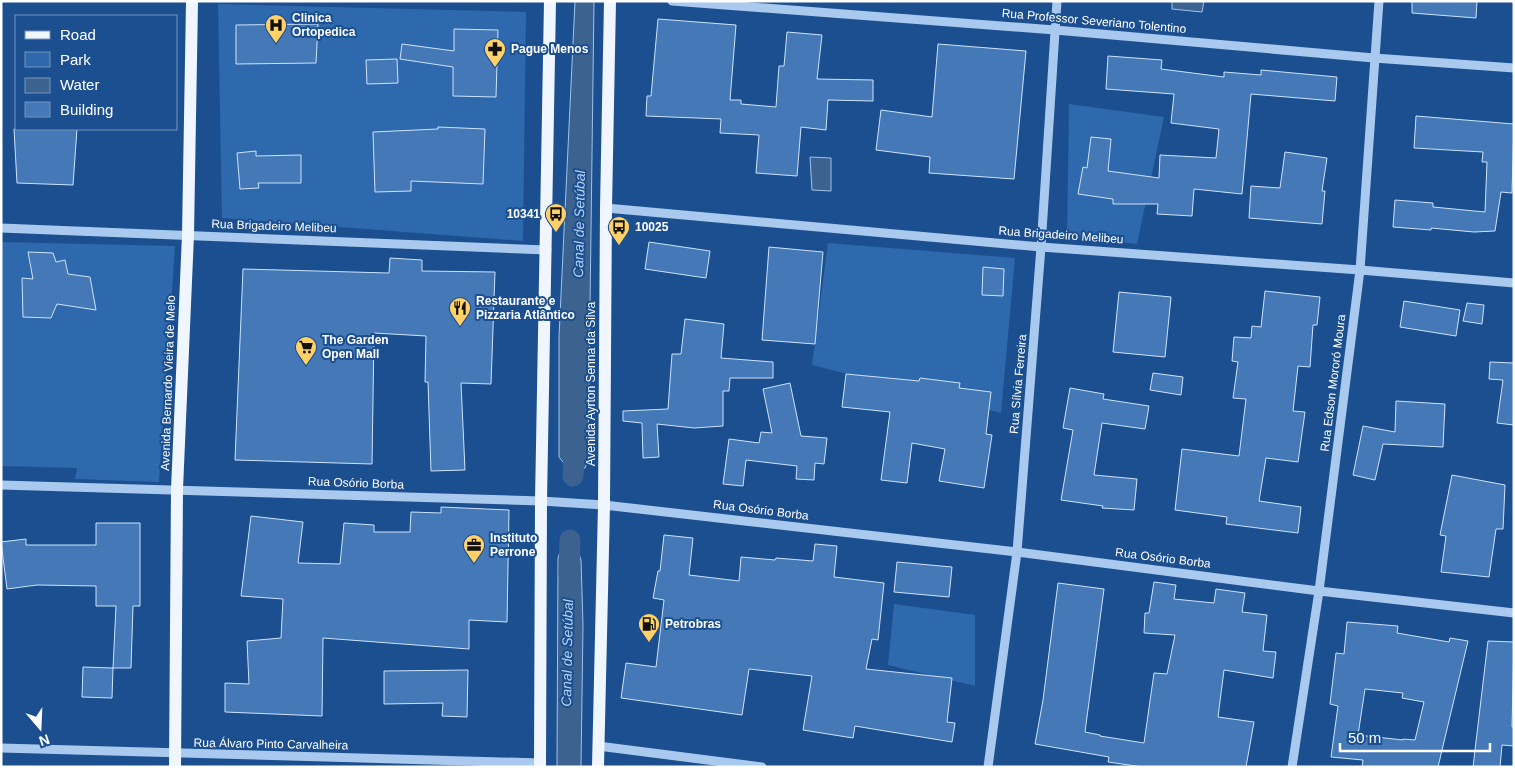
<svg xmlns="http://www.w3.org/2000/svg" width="1515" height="768" font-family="Arial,sans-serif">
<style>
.green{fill:#2e69ad}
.water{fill:#3c6290;stroke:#9cc4f0}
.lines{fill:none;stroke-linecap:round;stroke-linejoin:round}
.canal{stroke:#3c6290;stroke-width:21}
.building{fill:#4478b7;stroke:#cfe3fa;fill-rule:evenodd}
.minor{stroke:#a9c9ee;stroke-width:9}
.major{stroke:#f0f6ff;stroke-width:12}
.labels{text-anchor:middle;stroke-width:4;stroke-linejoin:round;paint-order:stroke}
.poi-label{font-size:12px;font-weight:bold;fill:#fff;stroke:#1b4f8f;text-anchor:start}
.street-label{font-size:12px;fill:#fff;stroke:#1b4f8f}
.water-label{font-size:14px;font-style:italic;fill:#b5d3f5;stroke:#1b4f8f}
</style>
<rect width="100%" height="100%" fill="#1b4f8f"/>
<g class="green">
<polygon points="218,4 526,12 523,241 222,218"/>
<polygon points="1069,104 1164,117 1137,244 1067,237"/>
<polygon points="1,242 175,246 159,482 75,479 77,468 1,466"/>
<polygon points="828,243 1015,258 1001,413 812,365"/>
<polygon points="894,604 975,615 975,686 888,665"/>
</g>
<g class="water">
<path d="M 575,1 L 594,1 L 588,461 L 585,468 C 572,471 567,468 559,457 L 559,337 Z"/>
<polygon points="1172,1 1204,1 1202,12 1172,9"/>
<polygon points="810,157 831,158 831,191 812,190"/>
<polygon points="569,547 577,548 581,560 583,625 581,767 557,767 558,558 561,549"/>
</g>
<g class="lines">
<g class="canal">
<polyline points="573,476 575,442"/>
<polyline points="569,574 570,540"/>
</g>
</g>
<g class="building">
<polygon points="1412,1 1477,1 1476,18 1412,13"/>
<polygon points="658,19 736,25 730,100 741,100 741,104 776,107 779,66 784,66 787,32 822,35 817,79 873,80 873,101 828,100 826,130 801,127 797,176 756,173 759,135 720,133 721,119 646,116 647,96 651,96"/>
<polygon points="318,24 316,63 236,64 236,25"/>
<polygon points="454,29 498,30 496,97 453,96 453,67 400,59 402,44 454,51"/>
<polygon points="938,44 1026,51 1014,179 929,173 930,157 876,150 881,110 932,117"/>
<polygon points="1108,56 1162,60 1161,69 1224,77 1224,72 1261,75 1261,70 1337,77 1335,101 1251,94 1242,194 1194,189 1192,216 1157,214 1158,204 1113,204 1113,199 1078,194 1083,167 1087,168 1091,137 1111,139 1108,171 1159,178 1160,155 1216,158 1219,129 1171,123 1174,94 1106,89"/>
<polygon points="397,59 398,83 367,84 366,60"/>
<polygon points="1416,116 1514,124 1512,193 1501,192 1495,231 1474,232 1431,228 1431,230 1393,227 1395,200 1433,203 1433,207 1485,212 1487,162 1482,162 1483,152 1414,148"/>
<polygon points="438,127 485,129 483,184 411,181 411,191 375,192 373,132 438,129"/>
<polygon points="14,129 77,129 73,185 17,183"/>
<polygon points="256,151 256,156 301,155 301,183 258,183 259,188 240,189 237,153"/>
<polygon points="1285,152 1327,158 1322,191 1325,191 1322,224 1249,218 1251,186 1280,188"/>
<polygon points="649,242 710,251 706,278 645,269"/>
<polygon points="769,247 823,252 815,344 762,340"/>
<polygon points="28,252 53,253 56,262 65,260 68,274 90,277 96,310 57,304 51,318 23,317 22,278 33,279"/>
<polygon points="390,258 422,260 422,271 495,272 491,384 461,383 465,470 431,471 428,382 425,382 426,336 374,333 372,464 235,460 243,269 389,273"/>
<polygon points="983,267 1004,269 1003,296 982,295"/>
<polygon points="1265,291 1320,297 1317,325 1313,325 1310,367 1298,366 1293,411 1305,412 1298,462 1266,458 1259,501 1301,507 1298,533 1226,524 1227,517 1175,510 1182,449 1239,456 1246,399 1233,398 1238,362 1232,361 1234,337 1251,338 1252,326 1261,327"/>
<polygon points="1119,292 1171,297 1165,357 1113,352"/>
<polygon points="1404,301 1460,310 1456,336 1400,327"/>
<polygon points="1467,303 1484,305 1482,324 1463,321"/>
<polygon points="685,319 724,324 721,358 773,362 773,378 730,378 729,391 723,391 723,426 694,428 657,424 659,457 643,458 642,423 623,421 623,411 668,409 672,354 681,354"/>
<polygon points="1490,362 1514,363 1514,425 1497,423 1503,380 1489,379"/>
<polygon points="1153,373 1183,377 1181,395 1150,390"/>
<polygon points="846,374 919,381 920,378 960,383 959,388 991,392 986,434 992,435 984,488 939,481 945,449 912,443 907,483 881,480 890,412 842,407"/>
<polygon points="790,383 801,436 827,438 824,464 815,463 814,480 796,479 797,466 746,460 743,486 723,484 729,439 759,443 761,432 772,433 763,389"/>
<polygon points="1070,388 1104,394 1103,399 1149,406 1145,429 1102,423 1094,475 1137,479 1134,510 1102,508 1103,506 1061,500 1073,430 1063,428"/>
<polygon points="1396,401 1445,404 1443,447 1383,444 1375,480 1353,475 1363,426 1395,432"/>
<polygon points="1452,475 1505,485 1503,529 1496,529 1489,577 1441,572 1446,536 1440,535"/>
<polygon points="441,507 509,510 507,622 469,620 469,649 323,638 322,716 225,712 225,683 249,684 247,641 281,638 283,599 241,596 251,516 303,522 298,563 340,564 344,523 374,525 374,532 410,532 411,512 441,513"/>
<polygon points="96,523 140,523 140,606 133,606 131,668 113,668 116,606 96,606 96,586 37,585 7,589 1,542 26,539 26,545 96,545"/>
<polygon points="664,535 693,538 689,575 739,581 741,557 775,560 776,558 813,561 815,544 837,546 834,577 884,583 878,640 872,639 866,669 952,678 947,722 955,723 952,742 855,726 853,738 803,730 812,676 749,669 742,715 621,698 626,663 656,667 664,600 653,598 658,571 660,571"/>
<polygon points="897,562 952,567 949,597 894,592"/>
<polygon points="1154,582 1176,585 1174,599 1214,603 1216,589 1245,593 1242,612 1267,615 1263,651 1276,652 1273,678 1224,670 1218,717 1254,722 1246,767 1143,767 1108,762 1109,757 1035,744 1043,700 1058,583 1104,589 1085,732 1100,735 1100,736 1144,743 1154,673 1167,674 1175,635 1144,633 1145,613 1149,613"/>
<path d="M 1347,622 L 1398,626 L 1397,633 L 1449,642 L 1450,638 L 1468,641 L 1438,767 L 1362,767 L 1363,760 L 1331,757 L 1338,706 L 1330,704 L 1336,653 L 1344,654 ZM 1365,689 L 1403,693 L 1402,698 L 1424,702 L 1415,740 L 1403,739 L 1403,740 L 1358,735 Z"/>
<polygon points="1488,641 1514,642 1512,727 1514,727 1514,746 1502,745 1500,767 1473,767"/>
<polygon points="83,667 113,668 112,698 82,697"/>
<polygon points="468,670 467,717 442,716 443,703 384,704 384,671"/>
</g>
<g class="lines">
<g class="minor">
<polyline points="672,1 1055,30 1374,58 1514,68"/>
<polyline points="606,208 1041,247 1360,270 1514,283"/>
<polyline points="1,228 547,250"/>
<polyline points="1,485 541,501 604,505 1017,552 1319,591 1514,613"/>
<polyline points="598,746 762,767"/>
<polyline points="1,748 540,763"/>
<polyline points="988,767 1017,552 1041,247 1057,1"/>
<polyline points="1292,767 1319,591 1360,270 1379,1"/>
</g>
<g class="major">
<polyline points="175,767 177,489 188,235 192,1"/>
<polyline points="540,767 541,501 550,1"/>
<polyline points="598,767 604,505 606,208 610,1"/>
</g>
</g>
<defs>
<g id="hospital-pin" transform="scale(1.125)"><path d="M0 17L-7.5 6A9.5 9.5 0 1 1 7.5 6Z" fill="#ffd166" stroke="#1b4f8f"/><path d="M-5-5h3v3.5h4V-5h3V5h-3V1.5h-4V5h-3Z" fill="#111"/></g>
<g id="pharmacy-pin" transform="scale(1.125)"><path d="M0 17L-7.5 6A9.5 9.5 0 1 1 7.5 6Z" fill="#ffd166" stroke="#1b4f8f"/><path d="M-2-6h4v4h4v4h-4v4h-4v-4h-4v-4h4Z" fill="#111"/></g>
<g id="bus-pin" transform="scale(1.125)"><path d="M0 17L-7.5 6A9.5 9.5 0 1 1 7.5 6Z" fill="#ffd166" stroke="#1b4f8f"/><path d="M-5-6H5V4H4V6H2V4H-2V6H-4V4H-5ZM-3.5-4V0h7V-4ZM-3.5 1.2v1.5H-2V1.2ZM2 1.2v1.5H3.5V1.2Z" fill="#111"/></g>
<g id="restaurant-pin" transform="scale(1.125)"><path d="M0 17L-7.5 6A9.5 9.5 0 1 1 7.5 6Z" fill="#ffd166" stroke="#1b4f8f"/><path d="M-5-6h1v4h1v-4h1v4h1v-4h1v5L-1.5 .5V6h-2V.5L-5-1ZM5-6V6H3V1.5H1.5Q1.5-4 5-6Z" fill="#111"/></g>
<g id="supermarket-pin" transform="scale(1.125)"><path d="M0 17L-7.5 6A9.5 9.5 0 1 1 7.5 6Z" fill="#ffd166" stroke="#1b4f8f"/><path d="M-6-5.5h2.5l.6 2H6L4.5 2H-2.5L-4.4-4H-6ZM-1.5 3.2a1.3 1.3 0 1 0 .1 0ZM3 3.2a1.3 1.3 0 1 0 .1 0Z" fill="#111"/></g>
<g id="office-pin" transform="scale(1.125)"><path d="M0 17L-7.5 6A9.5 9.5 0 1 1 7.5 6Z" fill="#ffd166" stroke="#1b4f8f"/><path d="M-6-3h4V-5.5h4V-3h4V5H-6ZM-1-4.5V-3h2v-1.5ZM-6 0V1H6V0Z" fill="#111"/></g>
<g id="fuel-pin" transform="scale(1.125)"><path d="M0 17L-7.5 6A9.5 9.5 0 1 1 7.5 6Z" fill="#ffd166" stroke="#1b4f8f"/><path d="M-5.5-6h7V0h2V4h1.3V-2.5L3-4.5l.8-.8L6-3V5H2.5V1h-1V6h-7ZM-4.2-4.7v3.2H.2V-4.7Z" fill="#111"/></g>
</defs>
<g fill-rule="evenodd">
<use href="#hospital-pin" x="276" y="25"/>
<use href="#pharmacy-pin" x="495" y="49"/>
<use href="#bus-pin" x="556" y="214"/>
<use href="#bus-pin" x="619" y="227"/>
<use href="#restaurant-pin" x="460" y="308"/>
<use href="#supermarket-pin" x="306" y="347"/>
<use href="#office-pin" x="474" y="545"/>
<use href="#fuel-pin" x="649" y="624"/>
</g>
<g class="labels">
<g class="poi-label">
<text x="292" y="22">Clinica<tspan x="292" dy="14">Ortopedica</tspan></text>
<text x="511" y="53">Pague Menos</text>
<text x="540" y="218" text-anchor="end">10341</text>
<text x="635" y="231">10025</text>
<text x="476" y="305">Restaurante e<tspan x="476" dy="14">Pizzaria Atlântico</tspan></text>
<text x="322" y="344">The Garden<tspan x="322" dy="14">Open Mall</tspan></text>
<text x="490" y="542">Instituto<tspan x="490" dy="14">Perrone</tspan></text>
<text x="665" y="628">Petrobras</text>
</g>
<g class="street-label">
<text transform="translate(1094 21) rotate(5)" y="4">Rua Professor Severiano Tolentino</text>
<text transform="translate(274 226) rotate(2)" y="4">Rua Brigadeiro Melibeu</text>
<text transform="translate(1061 235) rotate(4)" y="4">Rua Brigadeiro Melibeu</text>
<text transform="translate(168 383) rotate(-88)" y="4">Avenida Bernardo Vieira de Melo</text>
<text transform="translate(1333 383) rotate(-83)" y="4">Rua Edson Mororó Moura</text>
<text transform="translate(591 384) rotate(-90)" y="4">Avenida Ayrton Senna da Silva</text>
<text transform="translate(1018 384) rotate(-85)" y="4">Rua Sílvia Ferreira</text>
<text transform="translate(356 483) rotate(2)" y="4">Rua Osório Borba</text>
<text transform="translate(761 510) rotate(7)" y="4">Rua Osório Borba</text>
<text transform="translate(1163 558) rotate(7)" y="4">Rua Osório Borba</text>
<text transform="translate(271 744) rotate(1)" y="4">Rua Álvaro Pinto Carvalheira</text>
</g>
<g class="water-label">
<text transform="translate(579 224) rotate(-89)" y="5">Canal de Setúbal</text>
<text transform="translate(567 653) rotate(-89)" y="5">Canal de Setúbal</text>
</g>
</g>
<rect width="1515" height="768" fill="none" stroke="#ffffff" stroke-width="5"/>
<rect x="15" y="15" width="162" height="115" fill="#1b4f8f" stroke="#7695bc"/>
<rect x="25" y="31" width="25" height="8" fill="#f0f6ff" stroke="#7695bc"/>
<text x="60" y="40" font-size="15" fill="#ffffff">Road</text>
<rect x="25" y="52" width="25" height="15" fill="#2e69ad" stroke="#7695bc"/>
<text x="60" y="65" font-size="15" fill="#ffffff">Park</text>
<rect x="25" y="78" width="25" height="15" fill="#3c6290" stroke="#7695bc"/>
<text x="60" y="90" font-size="15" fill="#ffffff">Water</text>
<rect x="25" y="102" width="25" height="15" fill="#4478b7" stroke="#7695bc"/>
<text x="60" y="115" font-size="15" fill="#ffffff">Building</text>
<g transform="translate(40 728) rotate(161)" stroke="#1b4f8f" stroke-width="4" paint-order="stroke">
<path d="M0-4L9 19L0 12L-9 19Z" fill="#ffffff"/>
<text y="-8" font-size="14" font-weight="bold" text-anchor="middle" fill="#ffffff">N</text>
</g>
<path d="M1340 743v8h150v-8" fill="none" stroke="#ffffff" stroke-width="2.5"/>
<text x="1348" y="743" font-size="15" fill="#ffffff" stroke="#1b4f8f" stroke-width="4" paint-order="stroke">50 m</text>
</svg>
